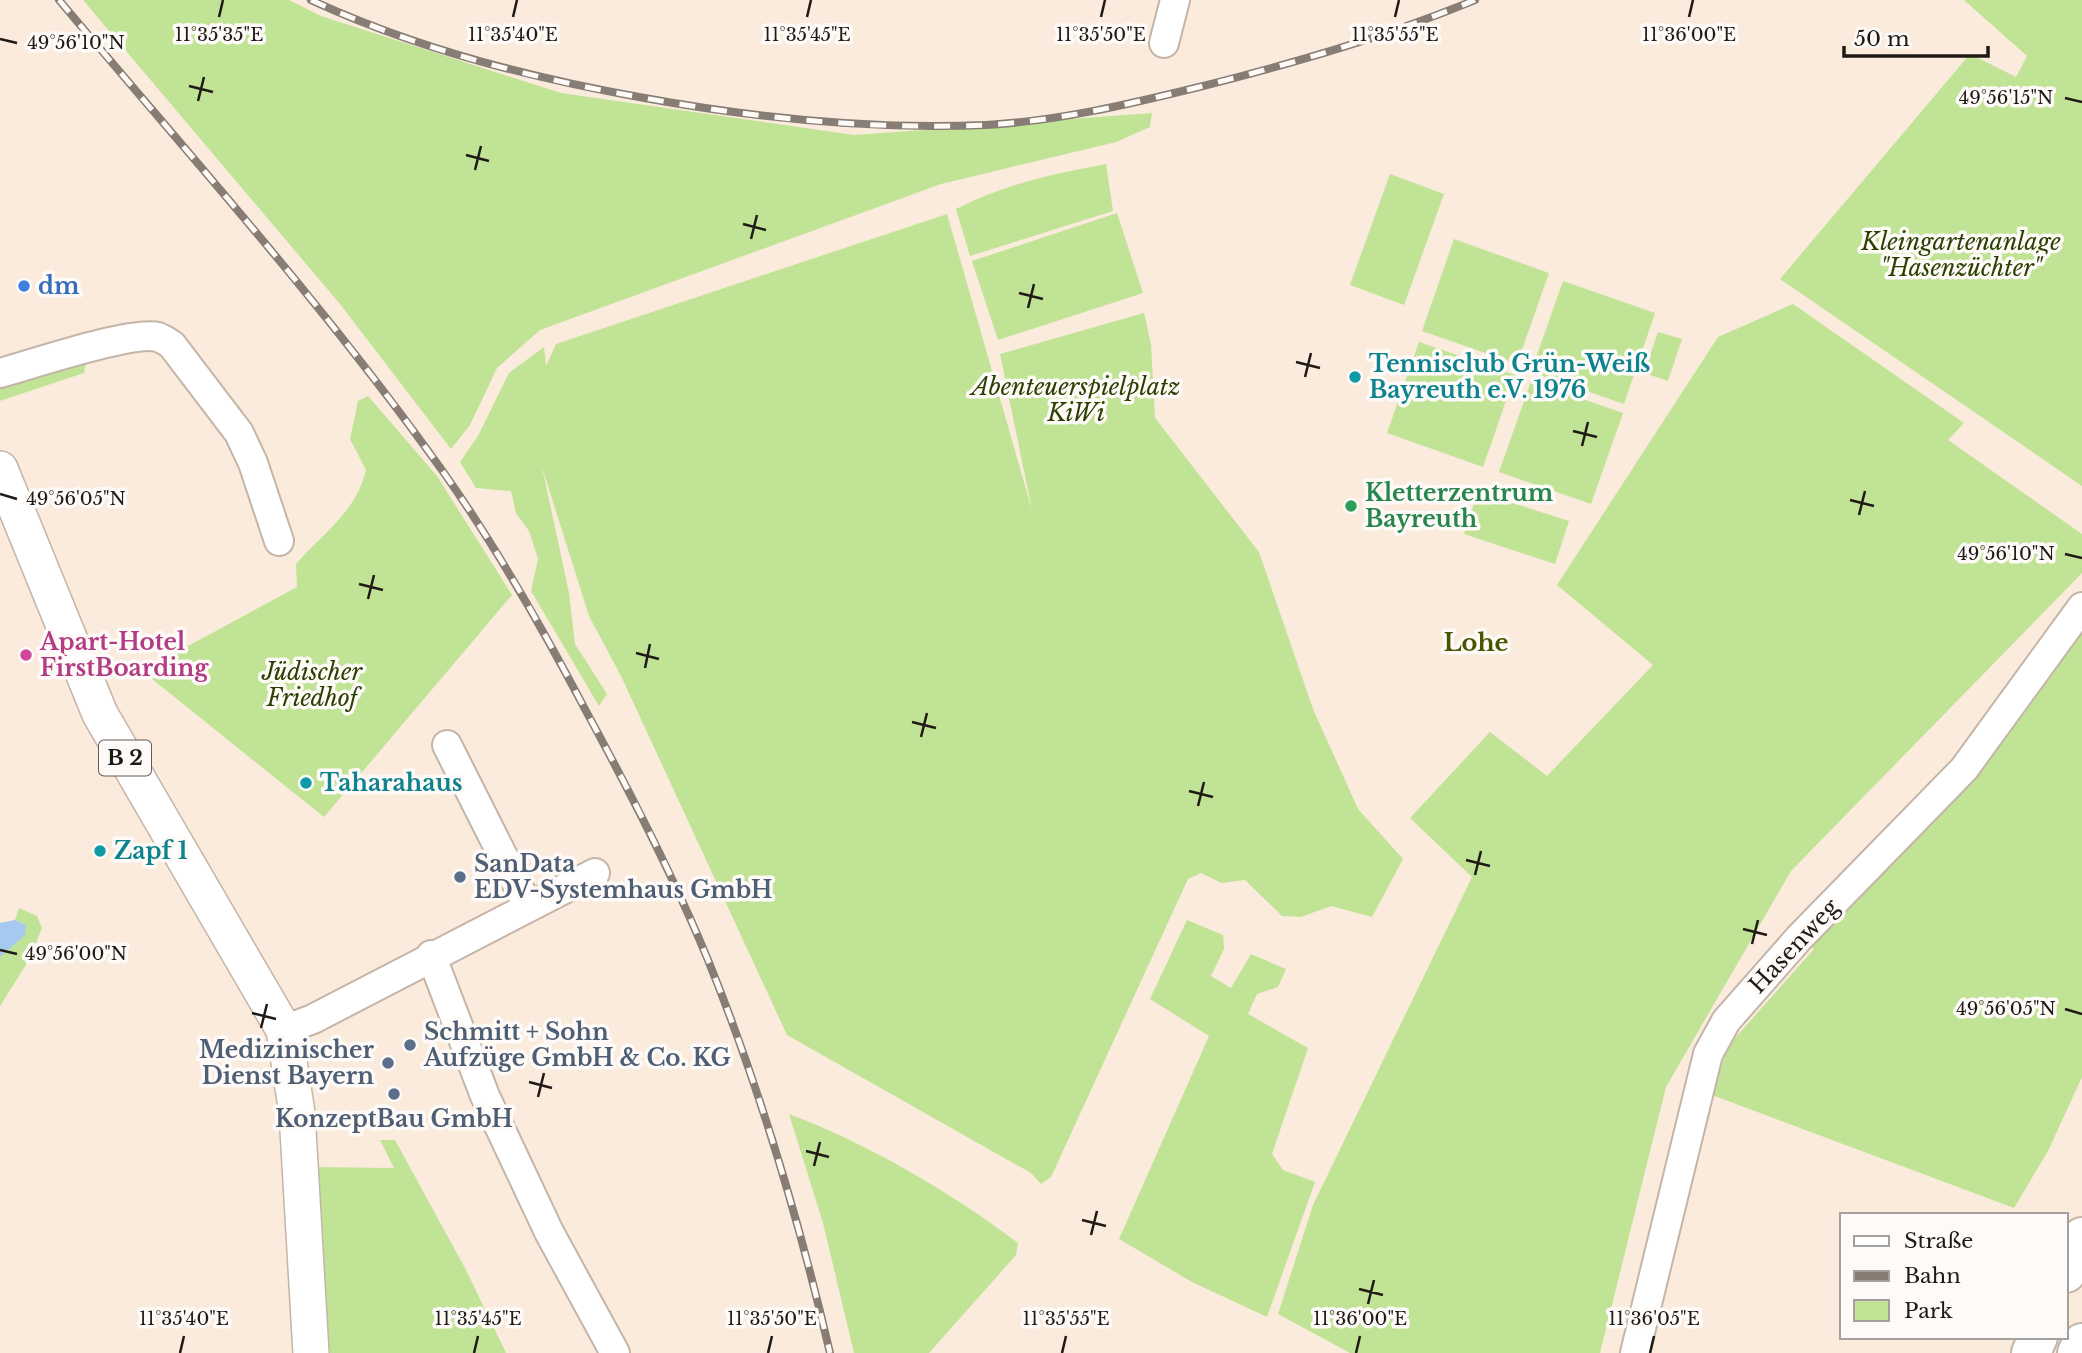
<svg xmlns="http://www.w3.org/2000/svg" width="2082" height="1353" font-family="'Libre Baskerville',serif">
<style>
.green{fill:#c1e395}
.water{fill:#a5c9f1}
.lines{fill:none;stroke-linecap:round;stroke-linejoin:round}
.minor-casing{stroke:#c4b5a8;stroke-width:32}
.major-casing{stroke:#c4b5a8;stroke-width:38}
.highway-casing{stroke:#c4b5a8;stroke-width:42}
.minor{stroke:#fff;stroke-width:28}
.major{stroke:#fff;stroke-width:35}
.highway{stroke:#fff;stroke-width:38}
.rail-casing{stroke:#877d74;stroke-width:8}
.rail{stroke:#fdfaf7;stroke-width:5;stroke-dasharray:16;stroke-linecap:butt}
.ticks{fill:none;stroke:#1f1a15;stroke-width:2.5}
.shop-dot{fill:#3f7fe0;stroke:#fdfaf7;stroke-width:2.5}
.culture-dot{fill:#0f9aa8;stroke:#fdfaf7;stroke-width:2.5}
.leisure-dot{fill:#2e9e5b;stroke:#fdfaf7;stroke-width:2.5}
.hotel-dot{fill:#d1479c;stroke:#fdfaf7;stroke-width:2.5}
.service-dot{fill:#5c6f8a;stroke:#fdfaf7;stroke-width:2.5}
.labels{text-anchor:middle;stroke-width:7;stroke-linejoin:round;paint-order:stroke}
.shield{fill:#fdfaf7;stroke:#625d59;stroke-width:2}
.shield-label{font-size:21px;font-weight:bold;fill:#1f1a15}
.park-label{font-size:23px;font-style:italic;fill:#2c4003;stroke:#fdfaf7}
.shop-label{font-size:23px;font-weight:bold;fill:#366cbe;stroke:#fdfaf7;text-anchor:start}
.culture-label{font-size:23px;font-weight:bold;fill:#0d838f;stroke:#fdfaf7;text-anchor:start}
.leisure-label{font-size:23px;font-weight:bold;fill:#27864d;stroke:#fdfaf7;text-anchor:start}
.hotel-label{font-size:23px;font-weight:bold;fill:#b23c85;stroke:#fdfaf7;text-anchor:start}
.service-label{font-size:23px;font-weight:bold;fill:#4e5e75;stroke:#fdfaf7;text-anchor:start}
.street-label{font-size:23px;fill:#1f1a15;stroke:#fdfaf7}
.neighbourhood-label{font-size:24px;font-weight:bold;fill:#495601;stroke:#fdfaf7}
.ticks-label{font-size:18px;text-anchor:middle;fill:#1f1a15;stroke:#fdfaf7;stroke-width:7;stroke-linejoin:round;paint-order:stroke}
</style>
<rect width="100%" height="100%" fill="#faebdd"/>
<g class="green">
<polygon points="83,0 289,0 321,16 561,93 854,135 1152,113 1150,127 1116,142 941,184 540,330 497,368 470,425 451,449 340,304"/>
<polygon points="1964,0 2082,0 2082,486 1780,279 1970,54 2016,77 2027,56"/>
<path d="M 1106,164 L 1113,211 L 970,256 L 956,209 C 1005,184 1053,174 1106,164 Z"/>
<polygon points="1390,174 1444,194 1404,305 1350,285"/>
<polygon points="1117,213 1143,293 998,340 972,261"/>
<polygon points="947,214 1032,510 1000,354 1144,313 1151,344 1155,418 1259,552 1313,709 1358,809 1403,859 1372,917 1331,906 1301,917 1282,916 1245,880 1222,883 1201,873 1188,879 1051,1177 1041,1184 1031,1173 787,1035 621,676 589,616 542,467 569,593 575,644 607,694 599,706 531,591 538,559 529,531 516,513 511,491 476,488 460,462 478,436 509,373 544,347 546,366 556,344"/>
<polygon points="1454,239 1549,273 1517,364 1422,331"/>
<polygon points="1563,281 1655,313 1624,404 1531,372"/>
<polygon points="1793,304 1964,423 1948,440 2082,534 2082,573 1791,871 1666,1087 1600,1353 1350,1353 1278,1314 1313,1205 1472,877 1410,818 1490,732 1547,776 1653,665 1557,585 1718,337"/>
<polygon points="1658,332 1682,339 1668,381 1644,373"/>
<polygon points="1419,342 1515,375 1483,467 1387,433"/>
<polygon points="79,355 86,363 84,373 0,401 0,378"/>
<polygon points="1531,381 1623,413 1591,504 1499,472"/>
<path d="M 368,396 L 437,476 L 512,595 L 324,817 L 142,671 L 297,587 L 296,564 C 324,532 356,512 366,470 L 350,439 L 358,401 Z"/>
<polygon points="1478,492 1569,521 1555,564 1464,534"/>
<polygon points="2082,607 2082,1077 2048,1151 2014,1208 1712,1095 1728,1046 1814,949 1799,938 1964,769"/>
<polygon points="19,908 37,916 42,928 29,960 0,1006 0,957 26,925 15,920"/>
<polygon points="1187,920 1223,935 1224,949 1211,976 1231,988 1251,954 1286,969 1278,987 1257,994 1248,1014 1308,1048 1272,1154 1283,1170 1315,1182 1267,1317 1192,1282 1119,1239 1209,1036 1150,999"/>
<path d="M 789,1114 C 867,1143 952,1193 1018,1243 L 1016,1255 L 929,1353 L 854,1353 L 823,1223 Z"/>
<polygon points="380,1140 395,1140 466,1270 506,1353 326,1353 309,1167 394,1168"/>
</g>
<polygon class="water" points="15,920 26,925 25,935 0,957 0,923"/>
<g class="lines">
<g class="minor-casing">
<g id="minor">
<polyline points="1164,43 1175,0"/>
<path d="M 0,373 C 30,365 132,330 158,337 C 163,339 168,342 172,345 L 239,433 L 253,463 L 279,541"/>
<polyline points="447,745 528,906"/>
<polyline points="431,955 485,1096 549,1232 615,1353"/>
<polyline points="284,1030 313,1019 595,873"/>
<polyline points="1635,1353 1708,1054 1726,1021 1799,938 1964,769 2082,607"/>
</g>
</g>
<g class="major-casing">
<polyline id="major" points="0,469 100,714 284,1030 297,1113 311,1353"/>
</g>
<g class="highway-casing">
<g id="highway">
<polyline points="2066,1273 2082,1237"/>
<polyline points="2031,1353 2038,1337"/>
<polyline points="2077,1353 2082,1343"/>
</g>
</g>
<use href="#minor" class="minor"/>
<use href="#major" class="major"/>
<use href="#highway" class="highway"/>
<g class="rail-casing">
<g id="rail">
<path d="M 59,0 C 189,155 326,307 444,473 C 497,548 543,629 586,711 C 630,792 673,875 708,960 C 759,1086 799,1220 830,1353"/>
<path d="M 311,0 C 415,48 526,77 639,97 C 754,118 869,130 986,125 C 1058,121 1130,104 1199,87 C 1294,63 1385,37 1475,0"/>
</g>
</g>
<use href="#rail" class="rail"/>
</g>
<path class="ticks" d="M 219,17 L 223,0M 513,17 L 517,0M 807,17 L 811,0M 1101,17 L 1105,0M 1395,17 L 1399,0M 1689,17 L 1693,0M 0,39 L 17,43M 189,86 L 213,92M 2065,98 L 2082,102M 198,101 L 204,77M 466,155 L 489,161M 475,170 L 481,146M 743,224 L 766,230M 751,239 L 757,215M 1019,293 L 1043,299M 1028,308 L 1034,284M 1296,362 L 1320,368M 1305,377 L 1311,353M 1573,431 L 1597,437M 1582,446 L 1588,422M 0,494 L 17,499M 1850,500 L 1874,506M 1859,515 L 1865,491M 2065,554 L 2082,558M 359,584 L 383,590M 368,599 L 374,575M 636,653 L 659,659M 645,668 L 650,644M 912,722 L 936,728M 921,737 L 927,713M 1189,791 L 1213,797M 1198,806 L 1204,782M 1466,860 L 1490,866M 1475,875 L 1481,851M 1743,929 L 1767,935M 1752,944 L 1758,920M 0,950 L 17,954M 2065,1009 L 2082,1014M 252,1013 L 276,1019M 261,1028 L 267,1004M 529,1082 L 552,1088M 538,1097 L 544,1073M 806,1151 L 829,1157M 814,1166 L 820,1142M 1082,1220 L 1106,1226M 1091,1235 L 1097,1211M 1359,1289 L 1383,1295M 1368,1304 L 1374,1280M 180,1353 L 184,1336M 474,1353 L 478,1336M 768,1353 L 772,1336M 1062,1353 L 1066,1336M 1356,1353 L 1360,1336M 1650,1353 L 1654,1336"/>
<circle class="shop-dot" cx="24" cy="286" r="7"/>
<g class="culture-dot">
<circle cx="1355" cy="377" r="7"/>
<circle cx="306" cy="783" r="7"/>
<circle cx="100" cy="851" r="7"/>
</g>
<circle class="leisure-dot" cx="1351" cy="506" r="7"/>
<circle class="hotel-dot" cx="26" cy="655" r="7"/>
<g class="service-dot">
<circle cx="460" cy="877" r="7"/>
<circle cx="410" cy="1045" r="7"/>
<circle cx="388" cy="1063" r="7"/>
<circle cx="394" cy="1094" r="7"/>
</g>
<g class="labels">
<rect class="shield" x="99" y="740.5" width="52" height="35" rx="5"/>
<g class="shield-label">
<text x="125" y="765">B 2</text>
</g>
<g class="park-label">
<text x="1961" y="250">Kleingartenanlage<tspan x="1961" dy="26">"Hasenzüchter"</tspan></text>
<text x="1076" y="395">Abenteuerspielplatz<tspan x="1076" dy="26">KiWi</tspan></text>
<text x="312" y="680">Jüdischer<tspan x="312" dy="26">Friedhof</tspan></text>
</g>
<g class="shop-label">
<text x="38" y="294">dm</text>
</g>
<g class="culture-label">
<text x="1369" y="372">Tennisclub Grün-Weiß<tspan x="1369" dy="26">Bayreuth e.V. 1976</tspan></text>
<text x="320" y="791">Taharahaus</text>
<text x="114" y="859">Zapf 1</text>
</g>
<g class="leisure-label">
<text x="1365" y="501">Kletterzentrum<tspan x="1365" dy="26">Bayreuth</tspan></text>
</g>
<g class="hotel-label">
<text x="40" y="650">Apart-Hotel<tspan x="40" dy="26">FirstBoarding</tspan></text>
</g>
<g class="service-label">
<text x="474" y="872">SanData<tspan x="474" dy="26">EDV-Systemhaus GmbH</tspan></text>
<text x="424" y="1040">Schmitt + Sohn<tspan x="424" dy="26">Aufzüge GmbH &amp; Co. KG</tspan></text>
<text x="374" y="1058" text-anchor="end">Medizinischer<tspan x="374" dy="26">Dienst Bayern</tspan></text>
<text x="394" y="1127" text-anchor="middle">KonzeptBau GmbH</text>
</g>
<g class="street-label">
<text transform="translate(1794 946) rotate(-47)" y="8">Hasenweg</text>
</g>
<g class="neighbourhood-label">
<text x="1476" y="651">Lohe</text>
</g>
</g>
<g class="ticks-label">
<text x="219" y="41">11°35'35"E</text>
<text x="513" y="41">11°35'40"E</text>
<text x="807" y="41">11°35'45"E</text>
<text x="1101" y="41">11°35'50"E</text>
<text x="1395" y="41">11°35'55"E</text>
<text x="1689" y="41">11°36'00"E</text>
<text x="76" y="49">49°56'10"N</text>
<text x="2006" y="104">49°56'15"N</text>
<text x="76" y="505">49°56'05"N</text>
<text x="2006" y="560">49°56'10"N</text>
<text x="76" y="960">49°56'00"N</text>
<text x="2006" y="1015">49°56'05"N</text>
<text x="184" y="1325">11°35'40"E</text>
<text x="478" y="1325">11°35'45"E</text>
<text x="772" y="1325">11°35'50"E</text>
<text x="1066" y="1325">11°35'55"E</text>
<text x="1360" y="1325">11°36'00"E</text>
<text x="1654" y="1325">11°36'05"E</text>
</g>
<rect x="1840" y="1213" width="228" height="126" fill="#fdfaf7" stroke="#a4a09d" stroke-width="2"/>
<rect x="1854" y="1236" width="35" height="10" fill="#ffffff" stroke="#a4a09d" stroke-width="2"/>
<text x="1904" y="1248" font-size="21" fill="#1f1a15">Straße</text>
<rect x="1854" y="1271" width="35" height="10" fill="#877d74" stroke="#a4a09d" stroke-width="2"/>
<text x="1904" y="1283" font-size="21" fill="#1f1a15">Bahn</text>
<rect x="1854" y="1300" width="35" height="21" fill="#c1e395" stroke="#a4a09d" stroke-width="2"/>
<text x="1904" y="1318" font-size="21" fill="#1f1a15">Park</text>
<path d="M1844 46v10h144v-10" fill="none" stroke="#1f1a15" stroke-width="3.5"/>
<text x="1854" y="46" font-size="21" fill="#1f1a15" stroke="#fdfaf7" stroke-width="5" paint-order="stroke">50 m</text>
</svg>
